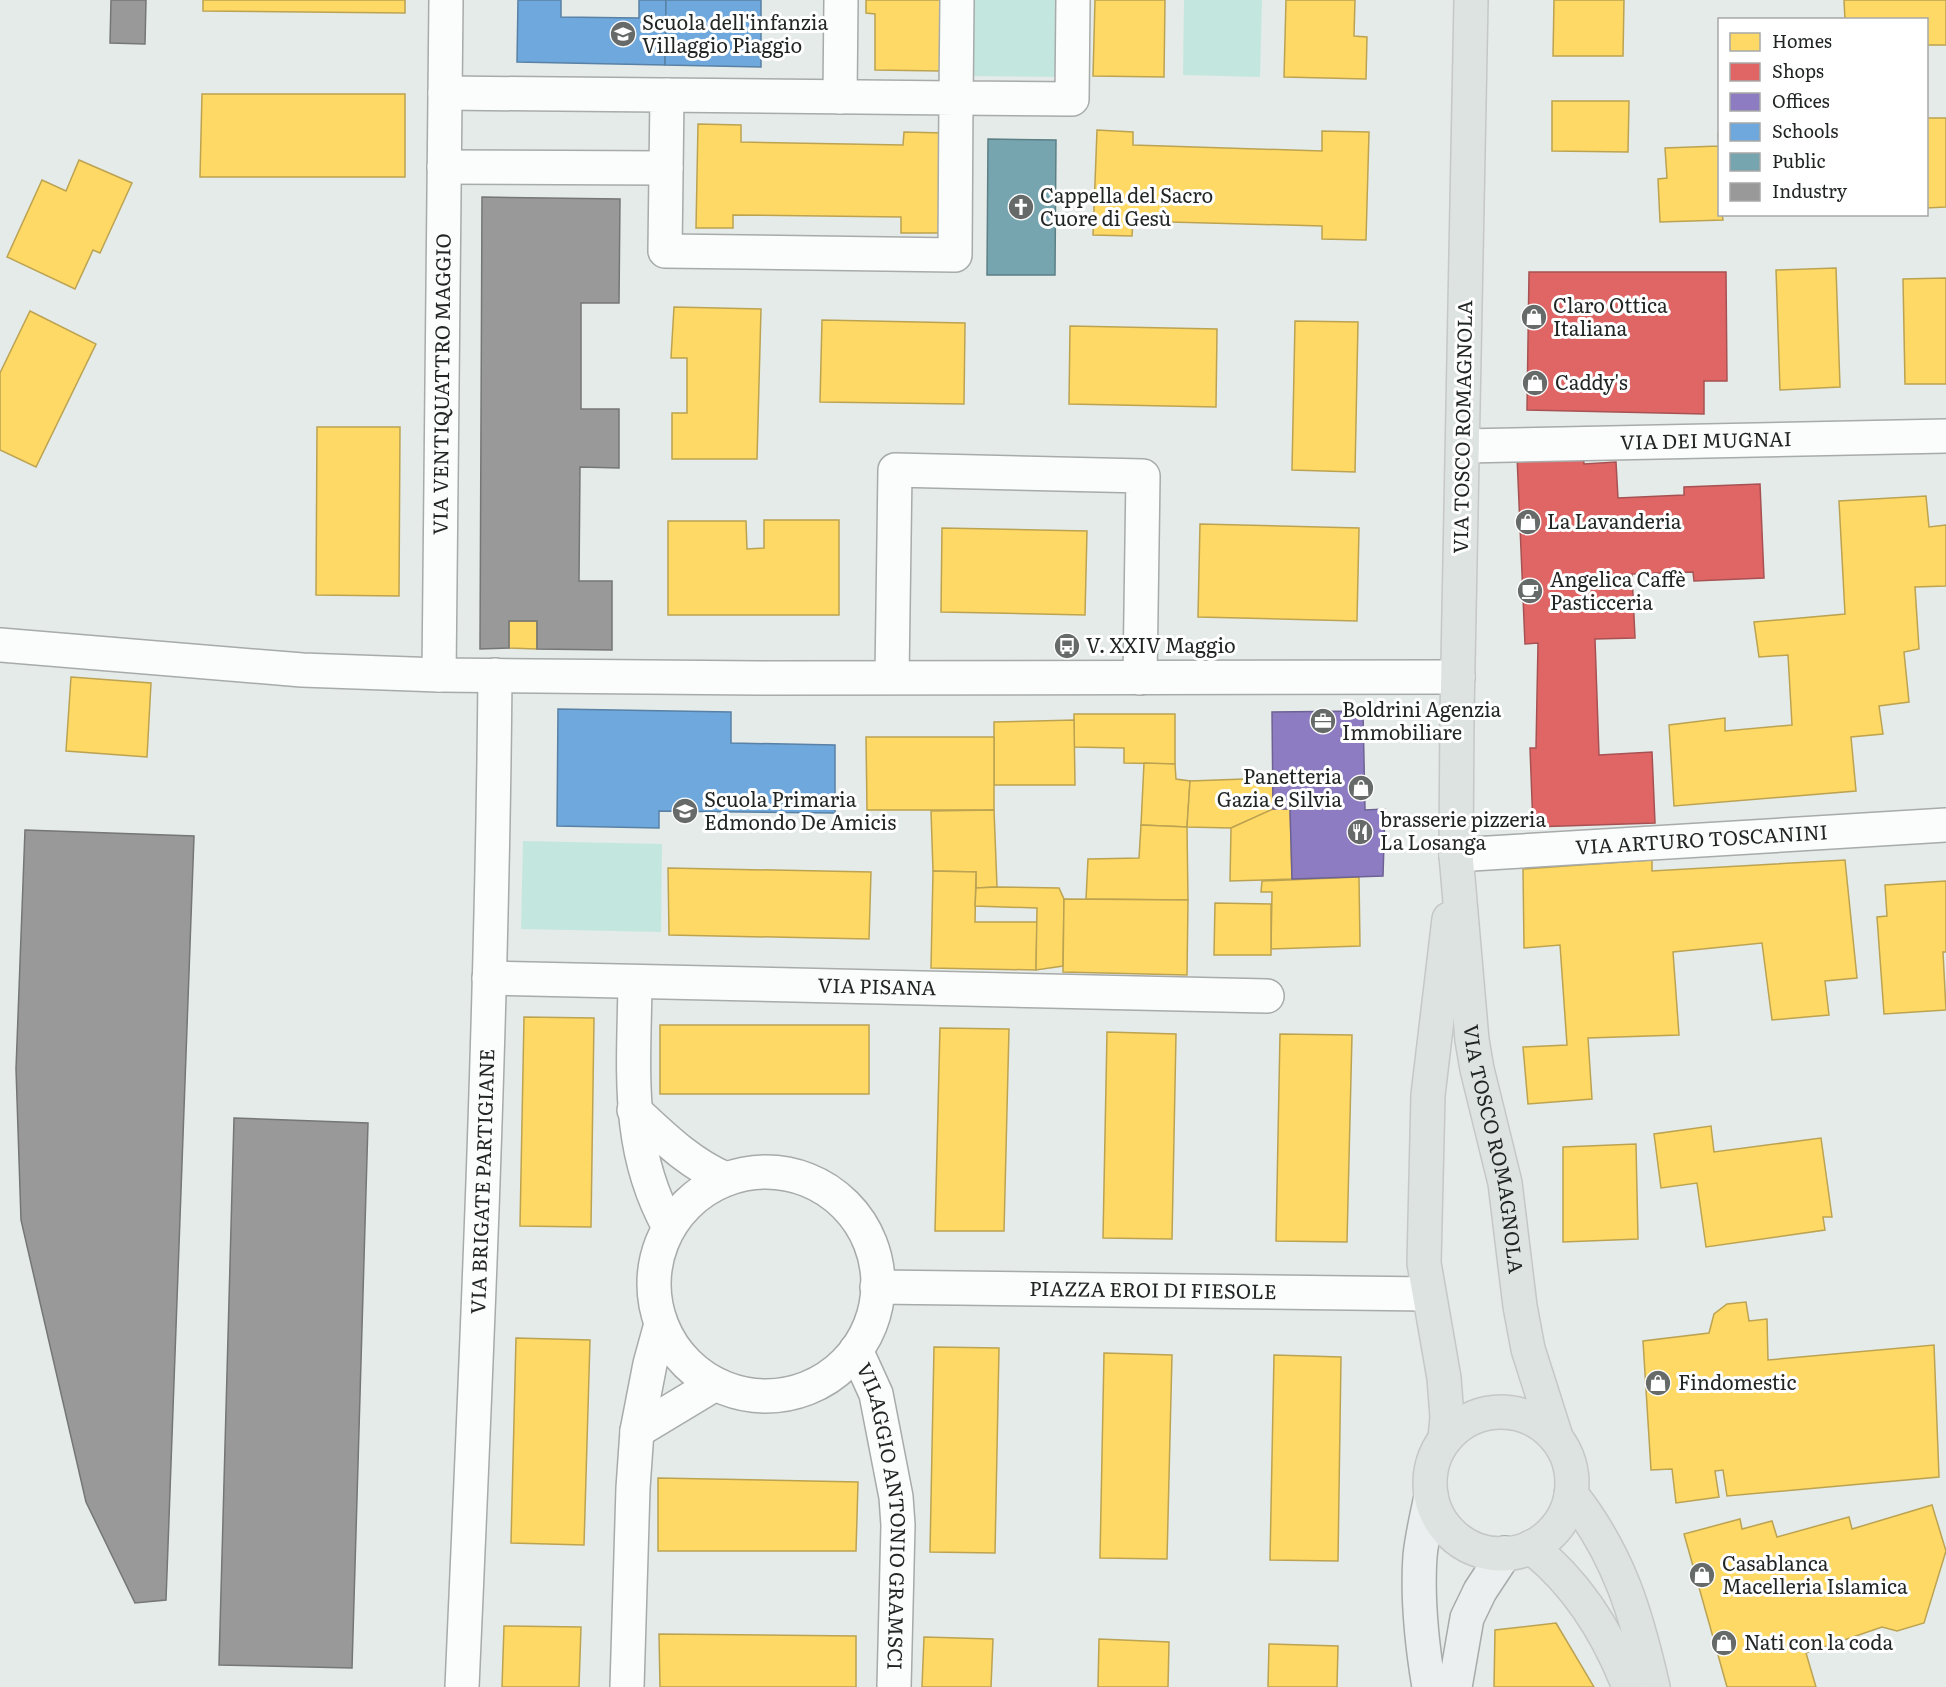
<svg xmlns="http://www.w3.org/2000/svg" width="1946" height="1687" font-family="Literata,serif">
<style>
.green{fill:#c3e6de}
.homes{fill:#ffd966;stroke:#bca352;stroke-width:1.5}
.shops{fill:#e06666;stroke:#a75252;stroke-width:1.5}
.offices{fill:#8e7cc3;stroke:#6d6293;stroke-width:1.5}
.schools{fill:#6fa8dc;stroke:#5881a5;stroke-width:1.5}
.public{fill:#76a5af;stroke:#5c7f85;stroke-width:1.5}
.industry{fill:#999;stroke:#757676;stroke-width:1.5}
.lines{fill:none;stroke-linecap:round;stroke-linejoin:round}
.street-casing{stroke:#a7abaa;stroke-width:36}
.secondary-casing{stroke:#a7abaa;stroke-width:36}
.primary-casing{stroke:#c5c8c7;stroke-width:36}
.street{stroke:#fbfcfc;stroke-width:33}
.secondary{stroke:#ecefef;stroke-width:33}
.primary{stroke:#dce3e1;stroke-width:33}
.labels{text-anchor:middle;stroke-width:6;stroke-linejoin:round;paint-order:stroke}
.poi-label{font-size:20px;fill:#212524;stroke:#fff;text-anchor:start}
.street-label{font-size:20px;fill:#212524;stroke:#fff}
</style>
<rect width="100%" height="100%" fill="#e5ebe9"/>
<g class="green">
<polygon points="971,0 1060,0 1059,77 971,76"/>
<polygon points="1184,0 1262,0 1260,77 1183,75"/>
<polygon points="523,841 662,844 661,932 521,929"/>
</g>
<g class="homes">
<polygon points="203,0 405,0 405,13 203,11"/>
<polygon points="866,0 941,0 940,71 875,70 875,14 866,13"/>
<polygon points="1095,0 1165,0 1164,77 1093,76"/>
<polygon points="1286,0 1355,0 1354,36 1367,37 1366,79 1284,77"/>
<polygon points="1554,0 1624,0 1623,56 1553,56"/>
<polygon points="1844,0 1946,0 1946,45 1926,45 1926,20 1845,20"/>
<polygon points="202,94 405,94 405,177 200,177"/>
<polygon points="1552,101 1629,101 1628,152 1552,151"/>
<polygon points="1926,118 1946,118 1946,207 1926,208"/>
<polygon points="698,124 741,125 741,142 903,145 904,132 944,133 943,233 901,233 901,217 733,215 733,228 696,228"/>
<polygon points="1097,130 1133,132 1133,145 1322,151 1322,131 1369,132 1366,240 1322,239 1322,226 1133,221 1132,236 1093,235"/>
<polygon points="1718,134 1720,134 1720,214 1722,214 1723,220 1660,222 1658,179 1667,178 1665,148 1719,146"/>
<polygon points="79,160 132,183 100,253 93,250 75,289 7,257 42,180 66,191"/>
<polygon points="1836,268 1840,387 1780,390 1776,270"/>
<polygon points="1946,278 1946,384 1905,384 1903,279"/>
<polygon points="674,307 761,309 757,459 672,459 672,413 687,413 687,358 671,358"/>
<polygon points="30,311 96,344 36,467 0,450 0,373"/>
<polygon points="822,320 965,323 964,404 820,402"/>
<polygon points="1295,321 1358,322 1355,472 1292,470"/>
<polygon points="1070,326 1217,329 1216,407 1069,404"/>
<polygon points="317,427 400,427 399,596 316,595"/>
<polygon points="1926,496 1929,527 1946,525 1946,586 1915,587 1919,649 1904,652 1909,702 1879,706 1883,734 1851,737 1856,791 1674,806 1669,725 1725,718 1725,731 1792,725 1788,655 1759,657 1754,622 1845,614 1839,501"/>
<polygon points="764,520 839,520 839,615 668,615 668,521 746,521 747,549 764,548"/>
<polygon points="1200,524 1359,528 1357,621 1198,617"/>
<polygon points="942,528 1087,531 1085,615 941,612"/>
<polygon points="509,621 537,621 537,649 509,648"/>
<polygon points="71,677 151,683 147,757 66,751"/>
<polygon points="1074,714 1175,714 1175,764 1124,763 1124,748 1074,747"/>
<polygon points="1074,720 1075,785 994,785 994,722"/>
<polygon points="866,737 994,737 994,810 867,810"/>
<polygon points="1144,763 1175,764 1176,779 1190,781 1187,827 1141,825"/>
<polygon points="1273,778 1273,809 1231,828 1187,827 1190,781"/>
<polygon points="1273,809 1290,809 1292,879 1230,881 1231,828"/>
<polygon points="994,810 997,887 976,888 976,872 933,871 931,811"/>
<polygon points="1141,825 1187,827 1188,900 1086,899 1088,859 1139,858"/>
<polygon points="1652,860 1652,871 1845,860 1857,978 1825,981 1829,1015 1772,1020 1762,943 1673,952 1679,1035 1588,1038 1592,1099 1528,1104 1523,1047 1567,1045 1560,945 1524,948 1523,869"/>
<polygon points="668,868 871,872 869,939 669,935"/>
<polygon points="933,871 976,872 975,922 1037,922 1036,970 931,968"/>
<polygon points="1359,877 1360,946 1271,949 1272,892 1261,892 1262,881"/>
<polygon points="1946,881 1946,952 1943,952 1946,1010 1884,1014 1877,917 1887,916 1885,885"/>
<polygon points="997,887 1059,888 1064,899 1063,966 1036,970 1037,908 975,906 976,888"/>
<polygon points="1064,899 1188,900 1187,975 1063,972"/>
<polygon points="1215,903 1271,904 1271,955 1214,955"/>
<polygon points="524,1017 594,1018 591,1227 520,1226"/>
<rect x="660" y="1025" width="209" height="69"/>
<polygon points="940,1028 1009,1029 1004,1231 935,1231"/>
<polygon points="1107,1032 1176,1034 1172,1239 1103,1238"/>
<polygon points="1280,1034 1352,1035 1347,1242 1276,1241"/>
<polygon points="1711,1126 1714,1152 1821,1138 1832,1217 1823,1217 1825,1230 1706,1247 1697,1183 1661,1188 1654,1134"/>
<polygon points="1636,1144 1638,1239 1563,1242 1563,1147"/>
<polygon points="1746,1302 1749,1321 1767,1319 1768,1360 1934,1345 1939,1477 1727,1496 1723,1470 1715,1471 1719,1497 1676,1503 1672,1469 1651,1470 1643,1341 1709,1333 1714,1314 1727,1304"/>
<polygon points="516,1338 590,1340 584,1545 511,1543"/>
<polygon points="934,1347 999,1348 995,1553 930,1552"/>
<polygon points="1104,1353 1172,1355 1167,1559 1100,1558"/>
<polygon points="1274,1355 1341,1357 1338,1561 1270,1560"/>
<polygon points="658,1478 858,1482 856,1551 658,1551"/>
<polygon points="1932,1505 1946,1551 1924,1623 1897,1631 1882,1627 1806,1653 1816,1687 1727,1687 1684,1534 1740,1519 1742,1529 1772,1521 1777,1537 1849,1517 1852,1529"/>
<polygon points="1556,1623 1594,1687 1494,1687 1495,1630"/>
<polygon points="504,1626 581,1627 579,1687 502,1687"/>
<polygon points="659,1634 856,1636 856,1687 660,1687"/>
<polygon points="924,1637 993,1639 991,1687 922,1687"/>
<polygon points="1099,1639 1169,1642 1168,1687 1098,1687"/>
<polygon points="1269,1644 1338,1646 1337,1687 1268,1687"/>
</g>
<g class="shops">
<polygon points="1529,272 1726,272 1727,381 1704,381 1704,414 1527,410"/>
<polygon points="1583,454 1584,464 1616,462 1618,498 1684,495 1684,487 1760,484 1764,578 1694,581 1693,572 1632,574 1635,638 1595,639 1599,755 1652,752 1655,823 1533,827 1530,748 1536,748 1538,643 1525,644 1517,456"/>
</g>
<polygon class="offices" points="1363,711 1365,810 1385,809 1383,876 1292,879 1290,809 1273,809 1272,712"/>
<g class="schools">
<polygon points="518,0 561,0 561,17 639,18 639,0 666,0 665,65 517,62"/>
<polygon points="666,0 761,0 761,67 665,65"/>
<polygon points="558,709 731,712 731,743 835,745 835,813 659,811 659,828 557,826"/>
</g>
<polygon class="public" points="988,139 1056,140 1055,275 987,275"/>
<g class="industry">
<polygon points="111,0 146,0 145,44 110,43"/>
<polygon points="482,197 620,199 619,303 581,303 581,409 619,409 619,468 580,467 579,581 612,581 612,650 537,649 537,621 509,621 509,648 480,649"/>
<polygon points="25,830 194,836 166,1600 135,1603 86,1502 21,1220 16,1069"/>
<polygon points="234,1118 368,1123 352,1668 219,1665"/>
</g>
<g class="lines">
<g class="street-casing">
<g id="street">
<polyline points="957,0 956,98 1072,99 1073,0"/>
<polyline points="445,93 956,98 955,255 665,251 667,95"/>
<polyline points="840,97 841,0"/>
<polyline points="444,167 666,168"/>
<path id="s1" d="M 1464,446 L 1946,436"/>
<polyline points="0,645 302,670 439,675 759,678 1458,677"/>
<path id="s2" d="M 439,675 L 446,0"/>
<polyline points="892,677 895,470 1143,476 1140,678"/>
<path id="s3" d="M 1456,855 L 1946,825"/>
<path id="s4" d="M 489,978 L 1267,996"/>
<path d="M 635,982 C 634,1069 625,1148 669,1227"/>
<path d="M 634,1110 C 663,1137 690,1164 726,1179"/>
<circle cx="766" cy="1284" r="112"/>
<path id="s5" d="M 877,1287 L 1428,1294"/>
<path id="s6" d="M 856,1350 L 876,1394 L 896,1497 L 898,1525 L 894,1687"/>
<polyline points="637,1431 715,1384"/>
<path id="s7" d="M 462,1687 C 477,1350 492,1013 495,675"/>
<polyline points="627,1687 633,1488 637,1431 650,1364 661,1324"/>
</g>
</g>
<g class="secondary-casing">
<g id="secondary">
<path d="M 1429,1687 C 1422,1645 1417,1599 1420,1556 C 1422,1536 1427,1516 1431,1496"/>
<polyline points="1455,1687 1467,1618 1480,1591 1505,1553"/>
</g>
</g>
<g class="primary-casing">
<g id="primary">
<path id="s8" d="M 1471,0 L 1457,714 L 1456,855 L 1472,1040 L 1477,1069 L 1505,1183 L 1520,1306 L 1528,1349 L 1556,1437"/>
<circle cx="1501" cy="1483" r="71"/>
<polyline points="1445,1439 1447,1417 1444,1378 1424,1263 1428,1095 1449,919"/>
<path d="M 1571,1494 C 1619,1555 1636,1613 1653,1687"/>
<path d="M 1531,1547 C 1577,1583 1608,1633 1629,1687"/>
</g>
</g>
<use href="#street" class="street"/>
<use href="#secondary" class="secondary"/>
<use href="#primary" class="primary"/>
</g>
<defs>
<g id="school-disc" transform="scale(1.35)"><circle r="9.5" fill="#666a69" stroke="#fff"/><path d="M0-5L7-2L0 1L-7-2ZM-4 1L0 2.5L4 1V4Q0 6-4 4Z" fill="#fff"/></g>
<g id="church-disc" transform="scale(1.35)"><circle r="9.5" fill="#666a69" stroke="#fff"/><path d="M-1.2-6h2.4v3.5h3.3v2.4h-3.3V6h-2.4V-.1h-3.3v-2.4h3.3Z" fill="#fff"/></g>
<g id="shop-disc" transform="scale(1.35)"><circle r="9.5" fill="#666a69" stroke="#fff"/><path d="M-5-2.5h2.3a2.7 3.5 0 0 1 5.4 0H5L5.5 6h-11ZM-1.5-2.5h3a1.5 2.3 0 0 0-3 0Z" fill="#fff"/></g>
<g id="cafe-disc" transform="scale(1.35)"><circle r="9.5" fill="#666a69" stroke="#fff"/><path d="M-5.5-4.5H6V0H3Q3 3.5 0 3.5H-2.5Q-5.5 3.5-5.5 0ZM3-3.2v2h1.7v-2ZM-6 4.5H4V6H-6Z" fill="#fff"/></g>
<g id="bus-disc" transform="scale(1.35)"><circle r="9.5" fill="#666a69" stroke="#fff"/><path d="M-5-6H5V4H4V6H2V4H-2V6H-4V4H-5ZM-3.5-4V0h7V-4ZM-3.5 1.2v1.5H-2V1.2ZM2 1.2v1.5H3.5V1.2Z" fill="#fff"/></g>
<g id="office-disc" transform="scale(1.35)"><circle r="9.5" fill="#666a69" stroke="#fff"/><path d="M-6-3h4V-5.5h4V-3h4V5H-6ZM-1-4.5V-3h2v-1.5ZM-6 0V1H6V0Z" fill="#fff"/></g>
<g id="restaurant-disc" transform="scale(1.35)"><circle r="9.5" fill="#666a69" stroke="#fff"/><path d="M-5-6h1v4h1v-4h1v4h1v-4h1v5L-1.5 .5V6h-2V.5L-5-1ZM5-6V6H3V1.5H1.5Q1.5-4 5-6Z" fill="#fff"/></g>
</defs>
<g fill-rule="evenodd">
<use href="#school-disc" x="623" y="34"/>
<use href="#church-disc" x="1021" y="207"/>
<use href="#shop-disc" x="1534" y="317"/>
<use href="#shop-disc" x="1535" y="383"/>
<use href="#shop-disc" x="1528" y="522"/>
<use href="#cafe-disc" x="1530" y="591"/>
<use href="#bus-disc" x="1067" y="646"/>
<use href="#office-disc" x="1323" y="721"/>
<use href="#shop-disc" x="1361" y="788"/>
<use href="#school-disc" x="685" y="811"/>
<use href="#restaurant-disc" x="1360" y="832"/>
<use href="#shop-disc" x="1658" y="1383"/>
<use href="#shop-disc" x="1702" y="1575"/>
<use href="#shop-disc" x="1724" y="1643"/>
</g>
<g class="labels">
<g class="poi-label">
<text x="642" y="30">Scuola dell'infanzia<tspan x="642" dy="23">Villaggio Piaggio</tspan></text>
<text x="1040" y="203">Cappella del Sacro<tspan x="1040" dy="23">Cuore di Gesù</tspan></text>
<text x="1553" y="313">Claro Ottica<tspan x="1553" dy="23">Italiana</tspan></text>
<text x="1555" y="390">Caddy's</text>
<text x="1547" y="529">La Lavanderia</text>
<text x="1550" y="587">Angelica Caffè<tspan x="1550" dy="23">Pasticceria</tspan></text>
<text x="1086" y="653">V. XXIV Maggio</text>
<text x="1342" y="717">Boldrini Agenzia<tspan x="1342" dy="23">Immobiliare</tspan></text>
<text x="1342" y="784" text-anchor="end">Panetteria<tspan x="1342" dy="23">Gazia e Silvia</tspan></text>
<text x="704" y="807">Scuola Primaria<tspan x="704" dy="23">Edmondo De Amicis</tspan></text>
<text x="1380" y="827">brasserie pizzeria<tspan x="1380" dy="23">La Losanga</tspan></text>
<text x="1678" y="1390">Findomestic</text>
<text x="1722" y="1571">Casablanca<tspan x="1722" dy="23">Macelleria Islamica</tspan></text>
<text x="1744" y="1650">Nati con la coda</text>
</g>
<g class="street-label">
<text dy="7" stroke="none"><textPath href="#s2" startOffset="291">VIA VENTIQUATTRO MAGGIO</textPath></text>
<text transform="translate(1463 427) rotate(-89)" y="7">VIA TOSCO ROMAGNOLA</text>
<text dy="7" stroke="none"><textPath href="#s1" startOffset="242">VIA DEI MUGNAI</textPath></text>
<text dy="7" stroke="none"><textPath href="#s3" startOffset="246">VIA ARTURO TOSCANINI</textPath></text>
<text dy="7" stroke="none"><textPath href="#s4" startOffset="388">VIA PISANA</textPath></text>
<text dy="7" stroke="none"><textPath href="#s8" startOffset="1152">VIA TOSCO ROMAGNOLA</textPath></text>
<text dy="7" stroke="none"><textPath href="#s7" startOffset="506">VIA BRIGATE PARTIGIANE</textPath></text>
<text dy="7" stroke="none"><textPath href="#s5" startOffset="276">PIAZZA EROI DI FIESOLE</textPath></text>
<text dy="7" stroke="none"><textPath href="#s6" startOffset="171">VILAGGIO ANTONIO GRAMSCI</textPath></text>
</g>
</g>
<rect x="1718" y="18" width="210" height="198" fill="#ffffff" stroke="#a6a8a7" stroke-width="1.5"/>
<rect x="1730" y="33" width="30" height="18" fill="#ffd966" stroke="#a6a8a7" stroke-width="1.5"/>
<text x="1772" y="48" font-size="18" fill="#212524">Homes</text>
<rect x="1730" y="63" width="30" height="18" fill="#e06666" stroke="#a6a8a7" stroke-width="1.5"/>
<text x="1772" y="78" font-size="18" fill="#212524">Shops</text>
<rect x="1730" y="93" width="30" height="18" fill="#8e7cc3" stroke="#a6a8a7" stroke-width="1.5"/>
<text x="1772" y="108" font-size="18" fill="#212524">Offices</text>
<rect x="1730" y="123" width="30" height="18" fill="#6fa8dc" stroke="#a6a8a7" stroke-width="1.5"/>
<text x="1772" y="138" font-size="18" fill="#212524">Schools</text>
<rect x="1730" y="153" width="30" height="18" fill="#76a5af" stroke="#a6a8a7" stroke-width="1.5"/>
<text x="1772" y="168" font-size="18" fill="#212524">Public</text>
<rect x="1730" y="183" width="30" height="18" fill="#999999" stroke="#a6a8a7" stroke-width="1.5"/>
<text x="1772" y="198" font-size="18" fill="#212524">Industry</text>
</svg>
